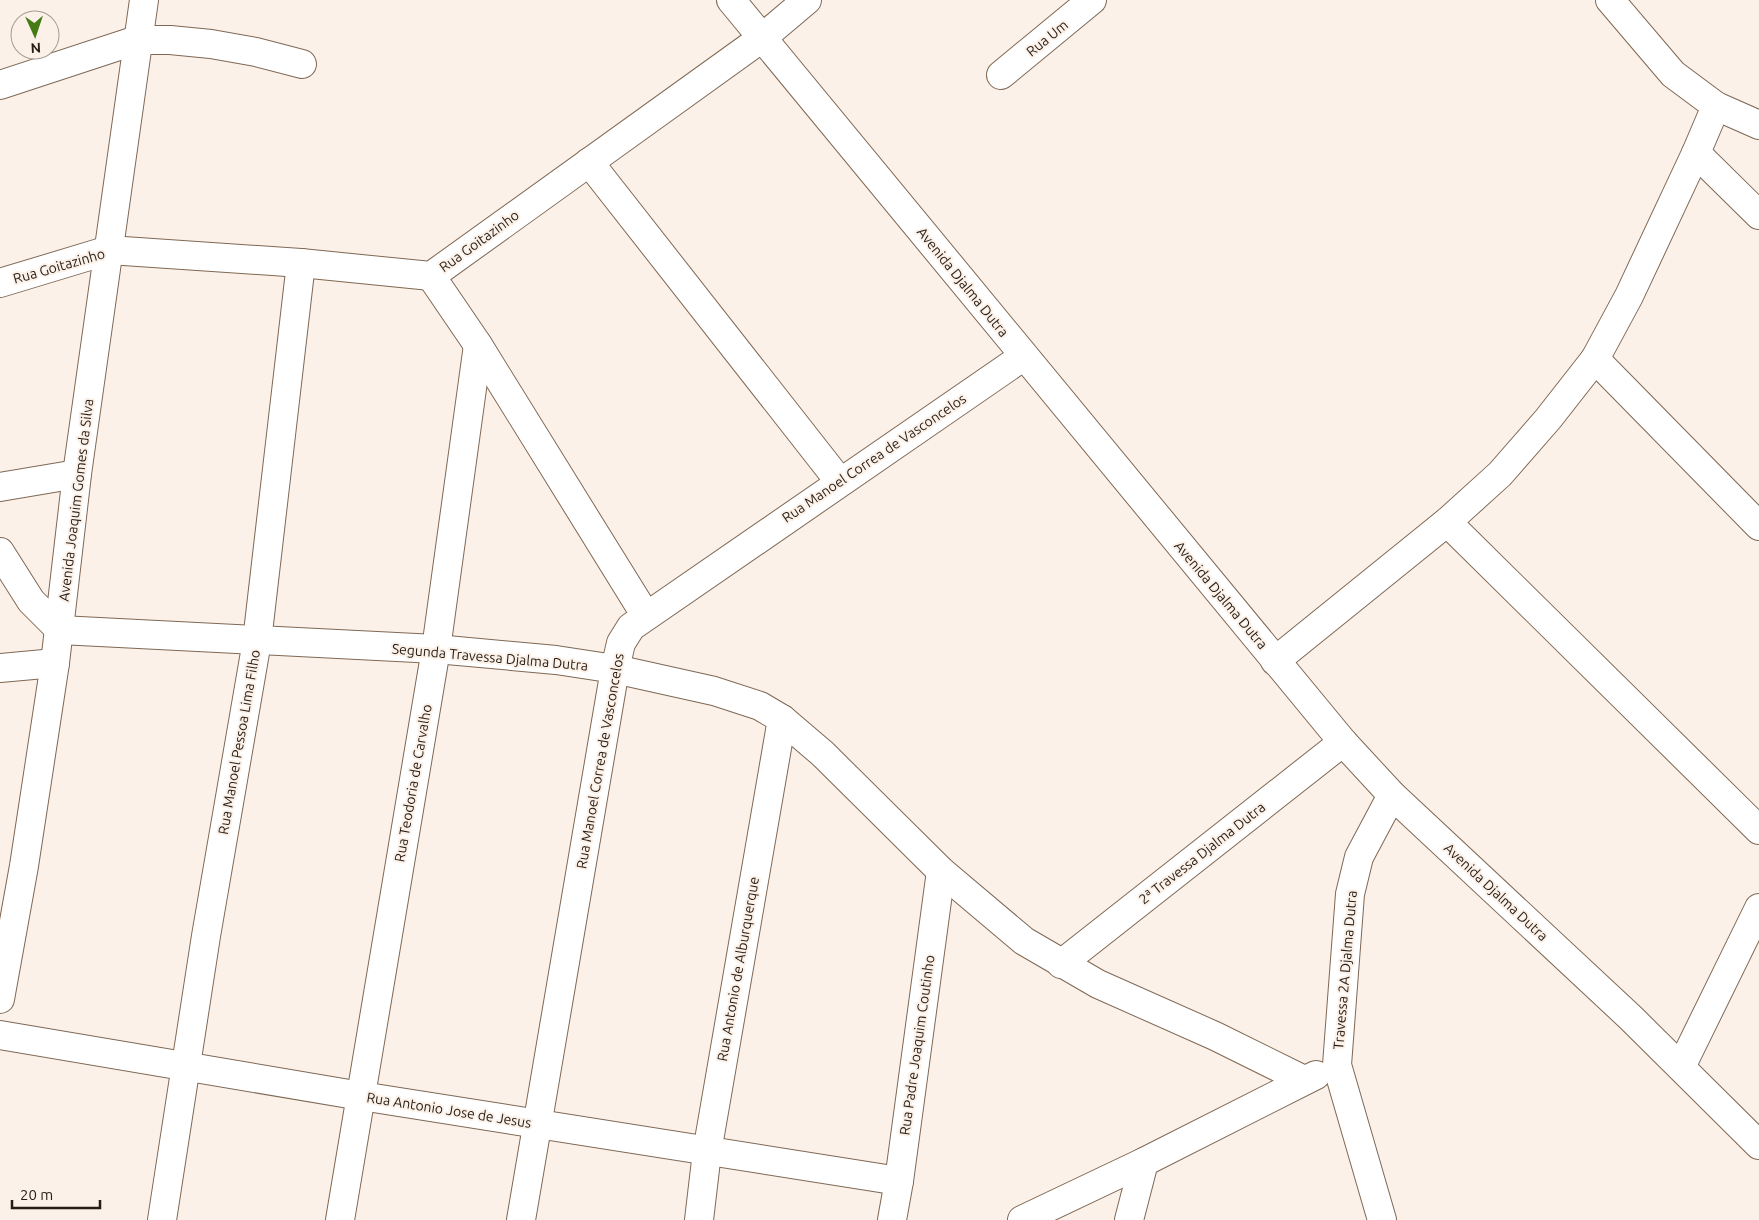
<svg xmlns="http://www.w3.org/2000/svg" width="1759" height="1220" font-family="Ubuntu,sans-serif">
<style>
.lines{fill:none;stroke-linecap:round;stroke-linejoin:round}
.minor-casing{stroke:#7f6855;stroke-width:30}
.tertiary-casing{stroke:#7f6855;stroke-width:30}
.minor{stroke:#fff;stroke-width:28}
.tertiary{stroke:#fff;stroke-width:28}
.labels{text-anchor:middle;stroke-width:4;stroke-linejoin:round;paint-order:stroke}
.street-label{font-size:14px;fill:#251c14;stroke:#fcf1e8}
</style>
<rect width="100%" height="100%" fill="#fcf1e8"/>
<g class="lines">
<g class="minor-casing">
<g id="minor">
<polyline points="1610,0 1673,74 1716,106 1759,125"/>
<polyline points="1001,75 1092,0"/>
<polyline points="0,85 137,40 170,40 211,44 256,52 302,64"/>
<polyline points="1696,153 1759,215"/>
<polyline points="589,162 840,482"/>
<polyline points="431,276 478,345 646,616"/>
<polyline points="0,283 109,250 301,263 431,276 762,38 807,0"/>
<polyline points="1595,359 1759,526"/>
<polyline points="0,487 77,474"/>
<polyline points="1447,522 1759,830"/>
<polyline points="60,630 436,649 556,660 615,669 714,691 760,706 782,719 823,754 941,871 1024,941 1098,984 1215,1036 1304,1080"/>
<polyline points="1275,661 1447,522 1500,474 1548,419 1595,359 1629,296 1696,153 1716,106"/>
<polyline points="0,668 55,663"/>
<polyline points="1061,964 1343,742"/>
<polyline points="0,1035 361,1096 899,1181"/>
<polyline points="162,1220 206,936 257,641 301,263"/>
<polyline points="340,1220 436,649 478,345"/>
<polyline points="521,1220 615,669 621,643 631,627 1024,356"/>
<polyline points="699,1220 707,1152 782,719"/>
<polyline points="892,1220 899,1181 941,871"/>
<polyline points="1022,1220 1144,1162 1316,1075"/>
<polyline points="1129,1220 1144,1162"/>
<polyline points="1382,1220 1337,1065 1350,894 1359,857 1392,795"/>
</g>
</g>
<g class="tertiary-casing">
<g id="tertiary">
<polyline points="731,0 1343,742 1392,795 1631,1018 1759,1145"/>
<polyline points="0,552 31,601 60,630"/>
<polyline points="0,999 24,866 55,663 77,474 144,0"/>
<polyline points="1681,1067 1759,908"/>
</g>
</g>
<use href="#minor" class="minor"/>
<use href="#tertiary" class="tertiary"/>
</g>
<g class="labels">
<g class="street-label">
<text transform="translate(1047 38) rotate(-39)" y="5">Rua Um</text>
<text transform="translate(479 241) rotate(-36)" y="5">Rua Goitazinho</text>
<text transform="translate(59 266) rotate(-16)" y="5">Rua Goitazinho</text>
<text transform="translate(963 282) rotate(51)" y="5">Avenida Djalma Dutra</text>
<text transform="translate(874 458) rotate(-34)" y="5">Rua Manoel Correa de Vasconcelos</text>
<text transform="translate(76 500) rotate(-83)" y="5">Avenida Joaquim Gomes da Silva</text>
<text transform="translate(1221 595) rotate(50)" y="5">Avenida Djalma Dutra</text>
<text transform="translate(490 657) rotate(5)" y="5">Segunda Travessa Djalma Dutra</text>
<text transform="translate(239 742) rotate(-80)" y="5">Rua Manoel Pessoa Lima Filho</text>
<text transform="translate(600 761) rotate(-80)" y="5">Rua Manoel Correa de Vasconcelos</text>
<text transform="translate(413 783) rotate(-80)" y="5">Rua Teodoria de Carvalho</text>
<text transform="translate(1202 853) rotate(-38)" y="5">2ª Travessa Djalma Dutra</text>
<text transform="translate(1496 892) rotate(43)" y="5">Avenida Djalma Dutra</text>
<text transform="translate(738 969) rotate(-80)" y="5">Rua Antonio de Alburquerque</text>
<text transform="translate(1345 970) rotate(-85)" y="5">Travessa 2A Djalma Dutra</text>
<text transform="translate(917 1045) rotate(-82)" y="5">Rua Padre Joaquim Coutinho</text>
<text transform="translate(449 1110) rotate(9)" y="5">Rua Antonio Jose de Jesus</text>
</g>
</g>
<g transform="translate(35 35) rotate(177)"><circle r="24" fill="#fcf1e8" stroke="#a69c93"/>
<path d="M0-4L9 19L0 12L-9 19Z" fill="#447c13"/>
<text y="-8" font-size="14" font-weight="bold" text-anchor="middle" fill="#251c14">N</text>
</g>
<path d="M12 1200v8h88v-8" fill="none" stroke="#251c14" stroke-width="2.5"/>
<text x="20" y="1200" font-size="15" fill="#251c14" stroke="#fcf1e8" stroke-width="4" paint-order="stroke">20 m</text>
</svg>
